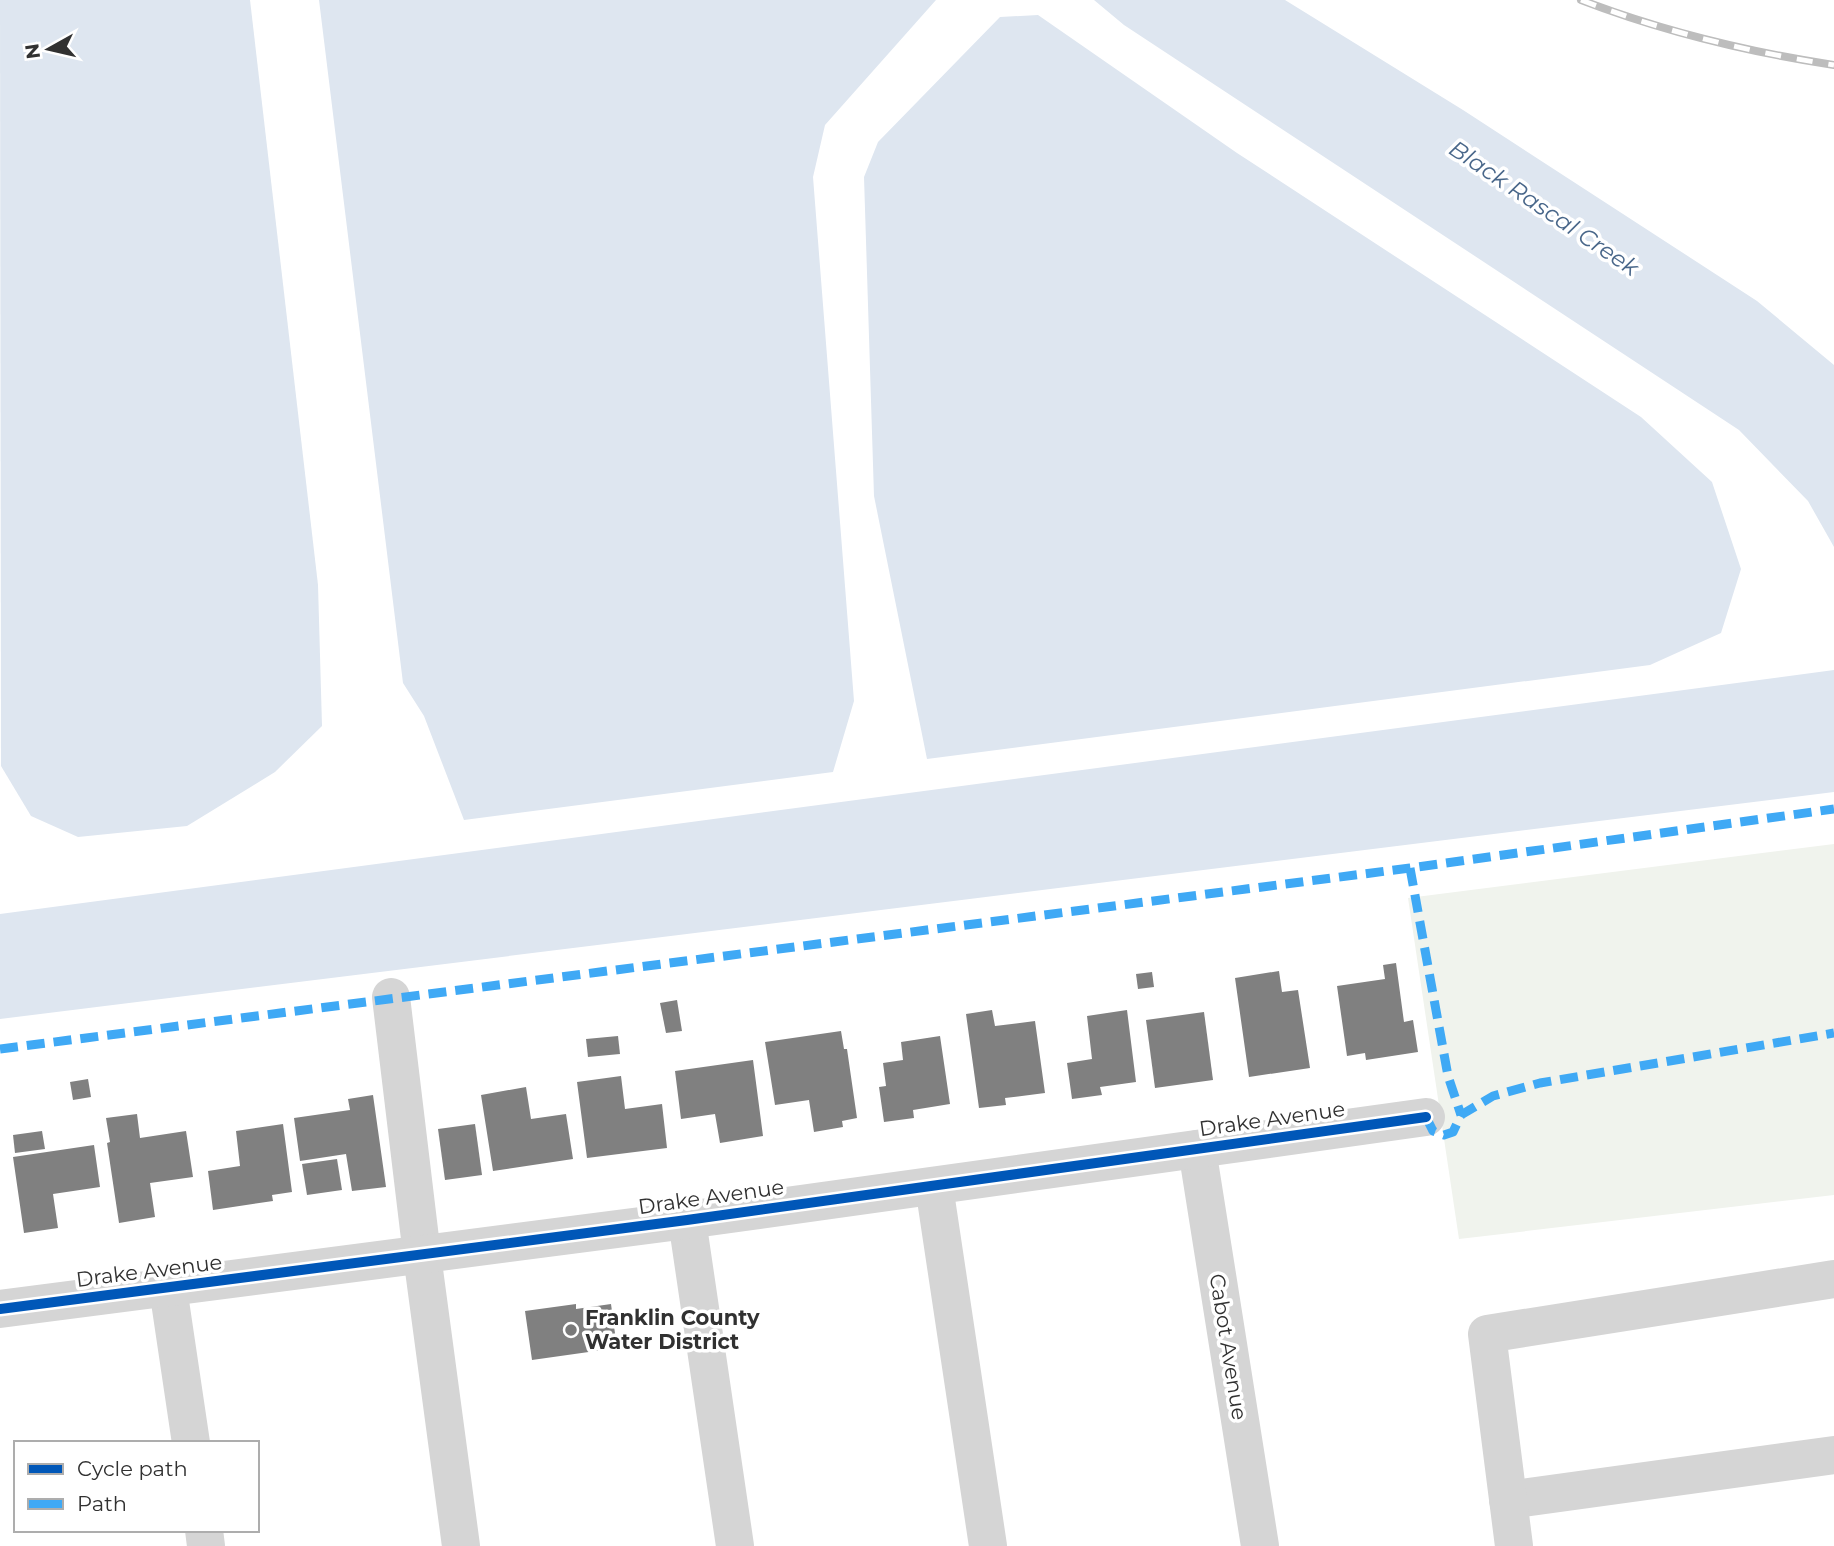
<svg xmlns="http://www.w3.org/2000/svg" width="1834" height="1546" font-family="Montserrat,sans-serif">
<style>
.green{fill:#f0f3ed}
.water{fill:#dee6f0}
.building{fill:#808080}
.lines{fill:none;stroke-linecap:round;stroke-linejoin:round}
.minor{stroke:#d5d5d5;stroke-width:38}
.rail-casing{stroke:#bdbdbd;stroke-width:8}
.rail{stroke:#fff;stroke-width:5;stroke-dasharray:16;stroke-linecap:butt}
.quiet{stroke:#3fa9f5;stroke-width:9;stroke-dasharray:18 9;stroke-linecap:butt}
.cycleway-casing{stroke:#fff;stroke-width:15}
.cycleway{stroke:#0057b8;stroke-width:10}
.poi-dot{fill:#797979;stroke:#fff;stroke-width:2.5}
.labels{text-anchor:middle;stroke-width:7;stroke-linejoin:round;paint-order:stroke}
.street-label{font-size:21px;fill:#313131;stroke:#fff}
.poi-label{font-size:21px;font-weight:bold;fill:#313131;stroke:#fff;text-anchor:start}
.water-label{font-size:23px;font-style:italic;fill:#49678a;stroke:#fff}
</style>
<rect width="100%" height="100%" fill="#fff"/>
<polygon class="green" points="1834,844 1834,1195 1459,1239 1408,898"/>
<g class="water">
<polygon points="0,0 250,0 318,585 322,726 275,772 187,826 78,837 31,816 1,766"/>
<polygon points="319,0 936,0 825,125 813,177 854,701 833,772 464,820 424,716 403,683"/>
<polygon points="1094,0 1285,0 1463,110 1757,301 1834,365 1834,547 1808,501 1739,430 1124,25"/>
<polygon points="1038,15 1237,153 1641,417 1712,482 1741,569 1721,633 1650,665 927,759 874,496 864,177 878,142 1000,17"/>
<polygon points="1834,670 1834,792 0,1019 0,914"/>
</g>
<g class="building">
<polygon points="1396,963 1404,1022 1413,1020 1418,1052 1366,1060 1365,1053 1347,1056 1337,986 1385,979 1383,965"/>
<polygon points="1279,971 1282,992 1298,990 1310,1068 1249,1077 1235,978"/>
<polygon points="1152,972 1154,987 1138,989 1136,974"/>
<polygon points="677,1000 682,1031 666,1033 660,1003"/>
<polygon points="992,1010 995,1026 1035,1021 1045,1093 1005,1098 1006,1105 979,1108 966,1014"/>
<polygon points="1127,1010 1136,1082 1100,1087 1102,1095 1072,1099 1067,1063 1092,1059 1087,1016"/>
<polygon points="1204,1012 1213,1080 1155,1088 1146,1020"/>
<polygon points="841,1031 844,1049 847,1049 857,1118 842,1121 843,1127 814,1132 809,1100 775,1105 765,1042"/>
<polygon points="618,1036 620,1054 588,1057 586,1039"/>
<polygon points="940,1036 950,1104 913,1110 914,1118 884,1122 879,1087 886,1086 883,1063 903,1060 901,1042"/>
<polygon points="753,1060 763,1136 720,1143 715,1114 681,1119 675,1071"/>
<polygon points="621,1076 625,1109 662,1104 667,1148 587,1158 577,1082"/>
<polygon points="88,1079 91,1097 73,1100 70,1082"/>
<polygon points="526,1087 531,1119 566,1114 573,1159 493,1171 481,1095"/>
<polygon points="373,1095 386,1187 352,1191 346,1154 300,1161 294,1118 350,1110 348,1099"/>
<polygon points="137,1114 140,1138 186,1131 193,1177 150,1183 155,1217 119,1223 107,1143 110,1142 106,1118"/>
<polygon points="283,1124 292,1192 272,1195 273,1201 213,1210 208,1171 240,1166 236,1131"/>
<polygon points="475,1124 482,1175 445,1180 438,1129"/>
<polygon points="42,1131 45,1149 15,1153 13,1135"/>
<polygon points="94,1145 100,1187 53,1194 58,1228 24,1233 13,1157"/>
<polygon points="337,1159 342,1190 307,1195 302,1164"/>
<polygon points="576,1304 576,1309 611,1304 617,1348 532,1360 525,1311"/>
</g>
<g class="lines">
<g class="minor">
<polyline points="391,997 422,1255 461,1546"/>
<polyline points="1197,1149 1260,1546"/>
<polyline points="934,1186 988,1546"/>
<polyline points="687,1220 735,1546"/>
<polyline points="168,1288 191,1443"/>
<polyline points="0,1309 687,1220 1426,1117"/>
<polyline points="1508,1500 1834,1455"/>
<polyline points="204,1530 206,1546"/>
<polyline points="1514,1546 1487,1334 1834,1279"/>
</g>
<g class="rail-casing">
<path id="rail" d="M 1581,0 C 1662,31 1748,52 1834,65"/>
</g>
<use href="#rail" class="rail"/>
<g class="quiet">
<polyline points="1410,868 1448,1076 1461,1115"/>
<polyline points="0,1049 1410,868 1834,809"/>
<polyline points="1426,1117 1433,1131 1444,1135 1453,1132 1461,1115 1493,1096 1540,1083 1834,1033"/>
</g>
<g class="cycleway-casing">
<polyline id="cycleway" points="0,1309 687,1220 1426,1117"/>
</g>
<use href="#cycleway" class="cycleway"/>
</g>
<circle class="poi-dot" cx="571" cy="1330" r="7"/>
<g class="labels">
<g class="street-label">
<text transform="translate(1272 1119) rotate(-8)" y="7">Drake Avenue</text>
<text transform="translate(711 1197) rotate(-8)" y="7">Drake Avenue</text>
<text transform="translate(149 1271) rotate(-7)" y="7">Drake Avenue</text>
<text transform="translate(1228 1347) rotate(81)" y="7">Cabot Avenue</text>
</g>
<g class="poi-label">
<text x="585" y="1325">Franklin County<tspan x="585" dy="24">Water District</tspan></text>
</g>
<g class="water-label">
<text transform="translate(1544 208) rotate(34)" y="8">Black Rascal Creek</text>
</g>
</g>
<rect x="14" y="1441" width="245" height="91" fill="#ffffff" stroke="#adadad" stroke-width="2"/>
<rect x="28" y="1464" width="35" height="10" fill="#0057b8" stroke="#adadad" stroke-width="2"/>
<text x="77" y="1476" font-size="21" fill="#313131">Cycle path</text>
<rect x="28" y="1499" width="35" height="10" fill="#3fa9f5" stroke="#adadad" stroke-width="2"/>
<text x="77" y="1511" font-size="21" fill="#313131">Path</text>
<g transform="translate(49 49) rotate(262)" stroke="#ffffff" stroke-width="5" paint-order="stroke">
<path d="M0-5L12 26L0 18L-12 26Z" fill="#313131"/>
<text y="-10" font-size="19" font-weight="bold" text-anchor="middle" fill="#313131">N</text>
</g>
</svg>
